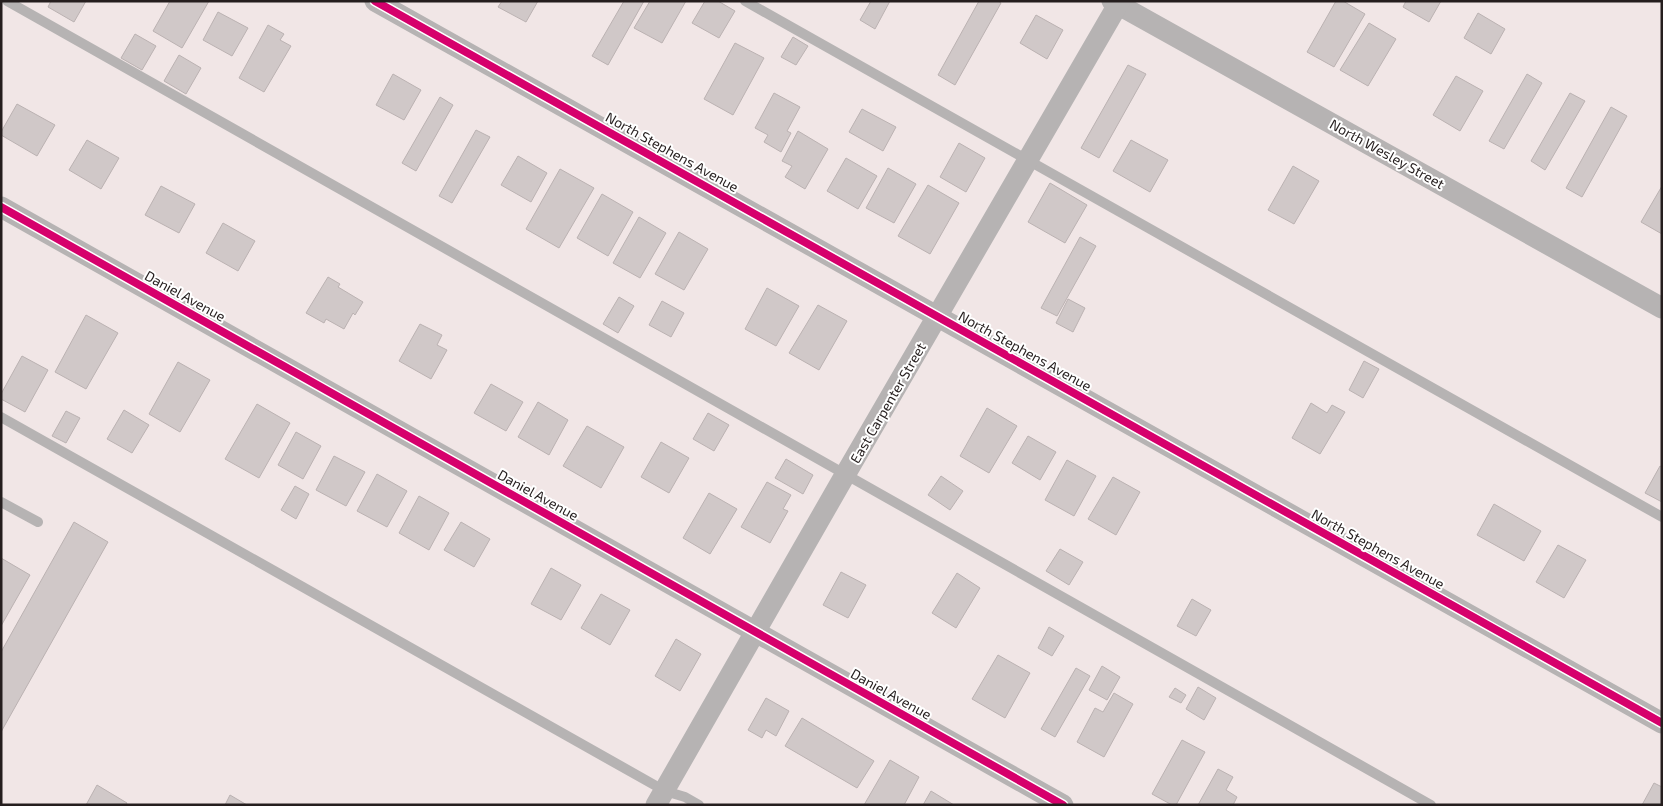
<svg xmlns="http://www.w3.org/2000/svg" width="1663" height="806" font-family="'Exo 2',sans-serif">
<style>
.building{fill:#d0c8c8;stroke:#bbb2b2}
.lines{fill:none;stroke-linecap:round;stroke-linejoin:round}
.service{stroke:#b6b3b3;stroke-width:10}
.minor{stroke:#b6b3b3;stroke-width:21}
.cycleway-casing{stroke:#fff;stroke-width:11}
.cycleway{stroke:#d6006c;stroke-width:8}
.labels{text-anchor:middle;stroke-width:4;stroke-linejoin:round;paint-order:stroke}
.street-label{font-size:14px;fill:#251e1e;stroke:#fff}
</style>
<rect width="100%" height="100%" fill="#f1e6e6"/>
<g class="building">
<polygon points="51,1 86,1 74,22 48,7"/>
<polygon points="170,1 209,1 182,48 153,31"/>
<polygon points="502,1 538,1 526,22 498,7"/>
<polygon points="624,1 644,1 608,65 592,56"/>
<polygon points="650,1 686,1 662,43 634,28"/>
<polygon points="705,1 718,1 735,11 719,38 692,23"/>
<polygon points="871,1 890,1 875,29 860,20"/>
<polygon points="979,1 998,1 1001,3 955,85 938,75"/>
<polygon points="1336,1 1343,1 1365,14 1334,67 1307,52"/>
<polygon points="1406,1 1441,1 1429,22 1403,7"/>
<polygon points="218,12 248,28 232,56 203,40"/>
<polygon points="1478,13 1505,29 1491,54 1464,38"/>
<polygon points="1036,15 1063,30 1047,59 1020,43"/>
<polygon points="1369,23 1396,39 1368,86 1340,70"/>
<polygon points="268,25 284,34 280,40 291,46 264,92 239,78"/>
<polygon points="135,34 156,46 142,70 121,58"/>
<polygon points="793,37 808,46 796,65 781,57"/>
<polygon points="735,43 764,58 733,115 704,99"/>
<polygon points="179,55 201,68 186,94 164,81"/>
<polygon points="1128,65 1146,74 1099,158 1081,148"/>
<polygon points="393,74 421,90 404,120 376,105"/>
<polygon points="1527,74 1542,83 1504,149 1489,141"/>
<polygon points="1456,76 1483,91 1460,131 1433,115"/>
<polygon points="774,93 800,107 787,131 791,133 781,152 764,142 768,135 755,128"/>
<polygon points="1570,93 1585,101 1545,170 1531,161"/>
<polygon points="440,97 453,105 416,171 402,163"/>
<polygon points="17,104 55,125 37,156 1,135 1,132"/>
<polygon points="1611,107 1627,116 1582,197 1566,188"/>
<polygon points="862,109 896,127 883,151 849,132"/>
<polygon points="476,130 490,137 452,203 439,196"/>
<polygon points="798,131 828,149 805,189 785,177 792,166 782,161"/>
<polygon points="87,140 119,158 101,189 69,170"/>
<polygon points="1131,140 1168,160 1150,192 1113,171"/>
<polygon points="959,143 985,158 966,192 940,177"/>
<polygon points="518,156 547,173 531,202 501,185"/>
<polygon points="846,158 877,176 858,209 827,191"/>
<polygon points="1293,166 1319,181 1294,224 1268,210"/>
<polygon points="888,168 916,184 894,223 866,208"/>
<polygon points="560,169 594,188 559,248 526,229"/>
<polygon points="1050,183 1087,205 1065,243 1028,222"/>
<polygon points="928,185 959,203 930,254 898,236"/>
<polygon points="161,186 195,204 179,233 145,215"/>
<polygon points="1662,186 1662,234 1641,222"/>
<polygon points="602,194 633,212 608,256 577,238"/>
<polygon points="639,217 666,233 640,278 613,263"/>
<polygon points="223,223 255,241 238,271 206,253"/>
<polygon points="679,232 708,249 684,290 655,274"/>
<polygon points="1080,237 1096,246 1057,316 1041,308"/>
<polygon points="328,277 340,284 338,287 363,302 355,315 353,313 344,329 326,319 324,323 306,313"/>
<polygon points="767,288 799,306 776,346 745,329"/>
<polygon points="619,297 634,306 618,333 603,324"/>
<polygon points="1068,299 1085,308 1073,332 1056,323"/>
<polygon points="662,301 684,313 671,337 649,325"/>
<polygon points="818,305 847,321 819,370 789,353"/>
<polygon points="86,315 118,333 86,389 55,372"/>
<polygon points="420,324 442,335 437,345 447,350 431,379 399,361"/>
<polygon points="22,356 48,370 25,412 1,399 1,394"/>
<polygon points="1364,361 1379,369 1363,398 1349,390"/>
<polygon points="178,362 210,380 180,432 149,414"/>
<polygon points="491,384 523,402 506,431 474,413"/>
<polygon points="538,402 568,420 549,455 518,437"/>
<polygon points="1311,403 1327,413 1332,405 1345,412 1320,454 1292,438"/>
<polygon points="257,404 290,423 259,478 225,459"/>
<polygon points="987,408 1017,426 989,473 960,456"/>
<polygon points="124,410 149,425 132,453 107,439"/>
<polygon points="66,411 80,418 66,443 52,436"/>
<polygon points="708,413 729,425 714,451 693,439"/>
<polygon points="587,426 624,447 601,488 563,466"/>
<polygon points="296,432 321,446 303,479 278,465"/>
<polygon points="1028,436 1056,452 1040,480 1012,463"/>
<polygon points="661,442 689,458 669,493 641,477"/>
<polygon points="334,456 365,472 346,506 316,490"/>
<polygon points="786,459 813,475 803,494 775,478"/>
<polygon points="1067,460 1096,476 1074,516 1045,500"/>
<polygon points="1660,466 1662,467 1662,502 1645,493"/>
<polygon points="377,474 407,491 387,527 357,511"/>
<polygon points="941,476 963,491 950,510 928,495"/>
<polygon points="1113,477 1140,492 1116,535 1088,519"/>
<polygon points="767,482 791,495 783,509 788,511 770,543 741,527"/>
<polygon points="295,486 309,494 296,519 281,510"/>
<polygon points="709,493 737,509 710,554 683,538"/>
<polygon points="419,496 449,513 429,550 399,533"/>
<polygon points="1494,504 1541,531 1524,561 1477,535"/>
<polygon points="74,522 108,542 1,732 1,652"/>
<polygon points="461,522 490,539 474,567 444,550"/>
<polygon points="1558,545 1586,560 1564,598 1536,582"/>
<polygon points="1060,549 1083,562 1069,585 1046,571"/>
<polygon points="1,558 30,575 1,626"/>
<polygon points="551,568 581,585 561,620 531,604"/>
<polygon points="841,572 866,585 848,618 823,605"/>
<polygon points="957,573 980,588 956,628 932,613"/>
<polygon points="601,594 630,610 610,645 581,628"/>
<polygon points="1192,599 1211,610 1196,636 1177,626"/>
<polygon points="1049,627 1064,636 1052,656 1038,648"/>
<polygon points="676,639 701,654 680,691 655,676"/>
<polygon points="998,655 1030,673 1005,718 972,699"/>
<polygon points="1102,666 1120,677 1107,700 1089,690"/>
<polygon points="1076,668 1090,676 1055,737 1041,729"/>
<polygon points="1198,687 1216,698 1204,720 1186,709"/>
<polygon points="1175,688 1186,695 1181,703 1169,697"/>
<polygon points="1114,693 1133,704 1104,757 1077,742 1095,708 1103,712"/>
<polygon points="766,698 789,711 776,736 766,730 762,738 748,730"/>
<polygon points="802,718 874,761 857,788 785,746"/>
<polygon points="1182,740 1205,752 1176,805 1172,805 1152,794"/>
<polygon points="890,760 919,777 904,805 864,805"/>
<polygon points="1218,769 1233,777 1226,790 1237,797 1233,805 1198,805"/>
<polygon points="1654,783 1662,787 1662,805 1642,805"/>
<polygon points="97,785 127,803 126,805 86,805"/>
<polygon points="931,791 954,805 923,805"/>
<polygon points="230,795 247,805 225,805"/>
</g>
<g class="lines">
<g class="service">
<polyline points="7,1 1431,805"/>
<polyline points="745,1 1662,517"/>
<polyline points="1,417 665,791 685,797 699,805"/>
<polyline points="1,502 38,522"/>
</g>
<g class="minor">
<polyline points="375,1 1662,723"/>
<polyline points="1112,1 1662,308"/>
<polyline points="1,207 1063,805"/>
<polyline points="656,805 845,475 1120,1"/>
</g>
<g class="cycleway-casing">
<g id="cycleway">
<polyline points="375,1 1662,723"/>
<polyline points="1,207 1063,805"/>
</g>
</g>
<use href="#cycleway" class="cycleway"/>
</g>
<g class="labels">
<g class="street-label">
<text transform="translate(672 152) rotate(29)" y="5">North Stephens Avenue</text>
<text transform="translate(1387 154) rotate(29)" y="5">North Wesley Street</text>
<text transform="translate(185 296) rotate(29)" y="5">Daniel Avenue</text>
<text transform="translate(1025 351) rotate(29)" y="5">North Stephens Avenue</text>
<text transform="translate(888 403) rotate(-60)" y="5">East Carpenter Street</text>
<text transform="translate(538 495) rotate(29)" y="5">Daniel Avenue</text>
<text transform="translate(1378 549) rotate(29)" y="5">North Stephens Avenue</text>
<text transform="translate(891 694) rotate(29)" y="5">Daniel Avenue</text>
</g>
</g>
<rect width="1663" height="806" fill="none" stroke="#251e1e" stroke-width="5"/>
</svg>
